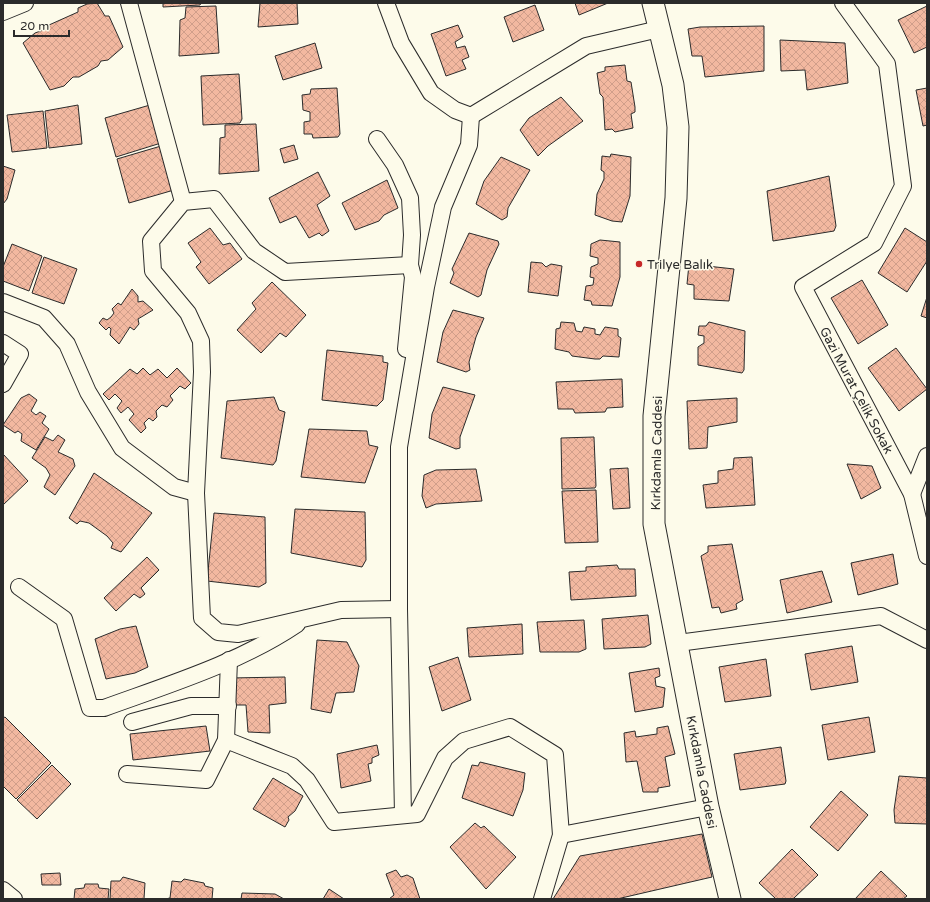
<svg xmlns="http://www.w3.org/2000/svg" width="930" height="902" font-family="'Varela Round',sans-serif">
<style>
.building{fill:url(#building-cross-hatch);stroke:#2b2b2b}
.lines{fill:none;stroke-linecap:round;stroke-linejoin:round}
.minor-casing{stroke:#2b2b2b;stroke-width:18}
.tertiary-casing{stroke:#2b2b2b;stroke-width:23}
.minor{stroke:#fdfbea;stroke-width:16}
.tertiary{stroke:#fdfbea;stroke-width:21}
.poi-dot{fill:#c62828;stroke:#fdfbea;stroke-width:1.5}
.labels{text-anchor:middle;stroke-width:3;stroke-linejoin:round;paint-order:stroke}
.poi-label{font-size:13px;fill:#2b2b2b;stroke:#fdfbea;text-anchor:start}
.street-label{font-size:13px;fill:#2b2b2b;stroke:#fdfbea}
</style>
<defs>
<pattern id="building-cross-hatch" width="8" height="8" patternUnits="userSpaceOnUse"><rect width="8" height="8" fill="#f2b8a0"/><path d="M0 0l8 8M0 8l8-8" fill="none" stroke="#d09e8a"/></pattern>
</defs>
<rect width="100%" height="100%" fill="#fdfbea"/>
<g class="building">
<polygon points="97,3 105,16 109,16 123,47 108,60 101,61 98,66 79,77 73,77 64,86 50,90 23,43 35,33 49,28 49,25 78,12 78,8 87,4"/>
<polygon points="163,3 201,3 200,5 163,7"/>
<polygon points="260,3 297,3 298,24 258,27"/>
<polygon points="575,3 608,3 579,15"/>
<polygon points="535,5 544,30 513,42 504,17"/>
<polygon points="216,6 219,53 179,56 180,20 185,18 186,7"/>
<polygon points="927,6 927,47 914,53 898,20"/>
<polygon points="458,25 463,37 455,42 457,48 465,46 469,57 462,60 466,69 446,76 431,34"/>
<polygon points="764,26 764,71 705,77 702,56 692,56 688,29 700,27"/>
<polygon points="780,40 845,43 848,83 807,90 805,70 781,71"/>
<polygon points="315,43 322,68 283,80 275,56"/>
<polygon points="625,65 627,81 631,82 635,107 635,112 631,114 633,128 615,132 612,129 605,130 603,97 600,94 597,73 605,71 605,67"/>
<polygon points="239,74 242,119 240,123 203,125 201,76"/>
<polygon points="337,88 340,134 338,137 313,138 312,134 304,134 304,122 310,121 310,112 303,110 302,95 310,94 311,89"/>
<polygon points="927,88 927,125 923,126 916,90"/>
<polygon points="561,97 583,121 548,146 538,156 520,130 529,118"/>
<polygon points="78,105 82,144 49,148 45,111"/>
<polygon points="150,105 161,143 116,157 105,118"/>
<polygon points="43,111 47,148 12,152 7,115"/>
<polygon points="256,124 259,171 219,174 220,138 225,137 225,125"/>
<polygon points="294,145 298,159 284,163 280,149"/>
<polygon points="161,146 174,190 129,203 117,159"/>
<polygon points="611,154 631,157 630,196 622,222 612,221 595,215 597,194 604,179 604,172 601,170 602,156 610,157"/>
<polygon points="501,157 530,170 508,208 507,217 502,220 476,204 484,181"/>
<polygon points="3,166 15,170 7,199 3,204"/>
<polygon points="318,172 330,196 317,205 329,231 322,236 319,233 309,238 296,216 280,223 269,198"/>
<polygon points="829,176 836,226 834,231 773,241 767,191"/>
<polygon points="387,180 398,208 384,215 379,221 355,230 342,203"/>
<polygon points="210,228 223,245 230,243 242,259 209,284 196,267 201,262 188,243"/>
<polygon points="905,228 927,242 927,261 907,292 878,273"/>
<polygon points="469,233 498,241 499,244 487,270 481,295 478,297 450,283 454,273 452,269"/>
<polygon points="600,240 620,242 620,277 612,306 592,305 591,301 584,300 586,286 593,285 594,278 590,277 591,267 598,264 598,258 590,256 591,244"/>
<polygon points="12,244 42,256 29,291 3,281 3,267"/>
<polygon points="44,257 77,269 64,304 32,293"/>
<polygon points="531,262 542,263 546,267 551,264 562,266 558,296 528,292"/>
<polygon points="689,264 734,269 729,301 694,299 694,285 687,284"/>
<polygon points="862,280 888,325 858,344 831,298"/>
<polygon points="272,282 306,315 286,337 280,333 261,353 237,330 256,309 252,303"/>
<polygon points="132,289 138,296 138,302 143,301 153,310 138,319 139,324 134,330 130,327 119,344 110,335 111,329 109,327 106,330 99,323 103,318 107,320 111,317 114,313 112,309 118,303 121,305"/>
<polygon points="927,297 927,318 921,316"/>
<polygon points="453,310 484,318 476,337 469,362 470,370 466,372 437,362 443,332"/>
<polygon points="561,322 574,323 576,331 582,332 584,327 595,329 595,334 600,335 605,327 618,329 618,336 621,338 619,357 603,356 600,359 595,359 572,356 569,352 555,349 556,329 560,328"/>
<polygon points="709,322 745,331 744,370 742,373 698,365 698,347 704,343 704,336 698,335 699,326 706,326"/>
<polygon points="896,348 927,389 899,411 868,368"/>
<polygon points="327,350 383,356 383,362 388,363 383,400 377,406 322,400"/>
<polygon points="143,368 150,375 158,369 167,378 177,368 191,383 185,389 180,386 170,396 173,400 167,407 162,405 156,411 157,417 153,421 149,418 144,423 146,428 141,433 129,420 134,414 128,407 121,413 117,408 122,401 115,394 109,400 103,394 130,369 137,374"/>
<polygon points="622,379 623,407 607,408 605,412 575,413 573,409 558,409 556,382"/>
<polygon points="443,387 475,395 460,437 460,448 456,449 429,438 432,414"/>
<polygon points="29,394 37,400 31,411 36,415 40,412 46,416 42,423 49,429 36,450 21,441 22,434 18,431 15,433 3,425 21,398"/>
<polygon points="274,397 279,410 285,412 276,461 273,465 221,458 227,401"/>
<polygon points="737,398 737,422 708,427 707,448 689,449 687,401"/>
<polygon points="309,429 367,431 369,445 378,447 365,483 301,477"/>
<polygon points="58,435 65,440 58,452 73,459 75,466 55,495 44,487 50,475 46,468 32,458 45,437 53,441"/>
<polygon points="594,437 596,486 595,488 562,489 561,438"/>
<polygon points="3,454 28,481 3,505"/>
<polygon points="752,457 755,505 706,508 703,485 718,483 718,471 733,469 734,458"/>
<polygon points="847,464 872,466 881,488 861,499"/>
<polygon points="628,468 630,508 613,509 610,469"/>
<polygon points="476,469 482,501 436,504 426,508 422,496 424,475 436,470"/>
<polygon points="94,473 152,513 121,552 111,548 113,543 107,536 89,523 80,521 77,524 69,518"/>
<polygon points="596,490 598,542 565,543 562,491"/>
<polygon points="295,509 365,512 366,560 362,567 291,553"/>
<polygon points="214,513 265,517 266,583 259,587 207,581"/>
<polygon points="732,544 743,600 736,604 737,609 721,613 719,607 712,608 701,556 708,552 708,546"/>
<polygon points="893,554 898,584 858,595 851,563"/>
<polygon points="147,557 159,570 141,588 145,594 140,598 134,594 116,611 104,598"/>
<polygon points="617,565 619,569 635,569 636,596 571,600 569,572 586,571 586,567"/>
<polygon points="822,571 832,602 787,613 780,580"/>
<polygon points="648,615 651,644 645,647 604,649 602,619"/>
<polygon points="584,620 586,649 579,652 540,652 537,622"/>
<polygon points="522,624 523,654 469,657 467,628"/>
<polygon points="136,626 148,667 135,673 106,679 95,639 120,629"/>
<polygon points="317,640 347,642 359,666 354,692 336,693 331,713 311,709"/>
<polygon points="852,646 858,682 811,690 805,654"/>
<polygon points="458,657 471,700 442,711 429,667"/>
<polygon points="766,659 771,696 725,702 719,667"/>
<polygon points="659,668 660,676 655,678 656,686 665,688 663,707 635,712 629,673"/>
<polygon points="285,677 286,703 269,705 270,733 248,732 246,705 230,705 230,678"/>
<polygon points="5,717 51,763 16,799 3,786 3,718"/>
<polygon points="869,717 875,752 828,760 822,725"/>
<polygon points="206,726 210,751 133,760 130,734"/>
<polygon points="668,726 675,754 665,757 670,786 658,788 658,792 643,792 637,761 626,762 624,733 635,731 636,737 657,734 657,728"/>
<polygon points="377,745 379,755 372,758 372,763 368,764 371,781 341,788 337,754"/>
<polygon points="781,747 786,781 785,784 740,790 734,754"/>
<polygon points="480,762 525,773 523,790 513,816 462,798 472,765 478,766"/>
<polygon points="52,765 71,784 37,819 17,800"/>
<polygon points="899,776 927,778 927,824 895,823 894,810"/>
<polygon points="273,778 303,796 295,811 288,817 289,820 285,827 253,809"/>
<polygon points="841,791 868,815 838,851 810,827"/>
<polygon points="475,823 481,828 484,826 516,857 486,889 450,847"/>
<polygon points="702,834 712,877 617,899 553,899 580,856"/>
<polygon points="792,849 818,875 793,899 776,899 759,883"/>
<polygon points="396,870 401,877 407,875 413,878 420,899 389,899 394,895 386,874"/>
<polygon points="881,871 907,896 903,899 855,899"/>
<polygon points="60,873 61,885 42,885 41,874"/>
<polygon points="123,877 145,883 144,899 110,899 111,881 120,881"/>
<polygon points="184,879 204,883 205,886 213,888 212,899 165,899 170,898 172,881 181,882"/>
<polygon points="85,884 98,884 99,888 109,889 108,899 74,899 75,889 84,888"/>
<polygon points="329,889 344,899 323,899"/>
<polygon points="242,893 275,894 284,899 241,899"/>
</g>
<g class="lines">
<g class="minor-casing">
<g id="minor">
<polyline points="129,3 183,202"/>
<polyline points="386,3 401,43 431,93 455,110 471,116"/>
<polyline points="843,3 887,64 903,186 874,243 803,287 912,494 927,556"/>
<polyline points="3,12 25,3"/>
<polyline points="471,116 586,46 659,29"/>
<polyline points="377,139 395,165 410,198 412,235 410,265 413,277 406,349"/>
<polyline points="3,302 44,318 67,344 88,392 122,448 174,487 196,493"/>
<polyline points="3,343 20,354 3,384"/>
<polyline points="912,494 927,456"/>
<path d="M 19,587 L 64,619 L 90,708 L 104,708 C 170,684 239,663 297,624"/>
<polyline points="399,609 341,610 238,634 218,632 202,618 196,493 202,372 201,341 188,313 153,271 151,241 183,202 214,199 254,251 285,272 410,265"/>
<polyline points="678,643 881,616 927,640"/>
<polyline points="132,722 191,706 228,706"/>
<polyline points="226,740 292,766 307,780 334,822 417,814 445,758 464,741 510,727 555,755 561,835 542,899"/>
<polyline points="127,774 206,780 226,740 229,660"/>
<polyline points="403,815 399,609 399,447 426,287 443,207 469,145 471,116"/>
<polyline points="561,835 708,807"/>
<polyline points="3,890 14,899"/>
</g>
</g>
<g class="tertiary-casing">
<polyline id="tertiary" points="653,3 673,85 678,127 676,198 654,416 654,524 708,807 730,899"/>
</g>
<use href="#minor" class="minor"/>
<use href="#tertiary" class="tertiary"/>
</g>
<circle class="poi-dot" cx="639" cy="264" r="4"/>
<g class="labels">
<g class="poi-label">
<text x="647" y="269">Trilye Balık</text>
</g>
<g class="street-label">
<text transform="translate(857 390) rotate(62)" y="5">Gazi Murat Çelik Sokak</text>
<text transform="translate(656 453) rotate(-89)" y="5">Kırkdamla Caddesi</text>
<text transform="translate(702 772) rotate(79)" y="5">Kırkdamla Caddesi</text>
</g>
</g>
<rect width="930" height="902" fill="none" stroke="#2b2b2b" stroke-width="8"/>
<path d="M14 30v6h55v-6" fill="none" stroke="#2b2b2b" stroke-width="2"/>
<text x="20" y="30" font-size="12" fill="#2b2b2b" stroke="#fdfbea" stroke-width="3" paint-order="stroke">20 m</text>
</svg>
